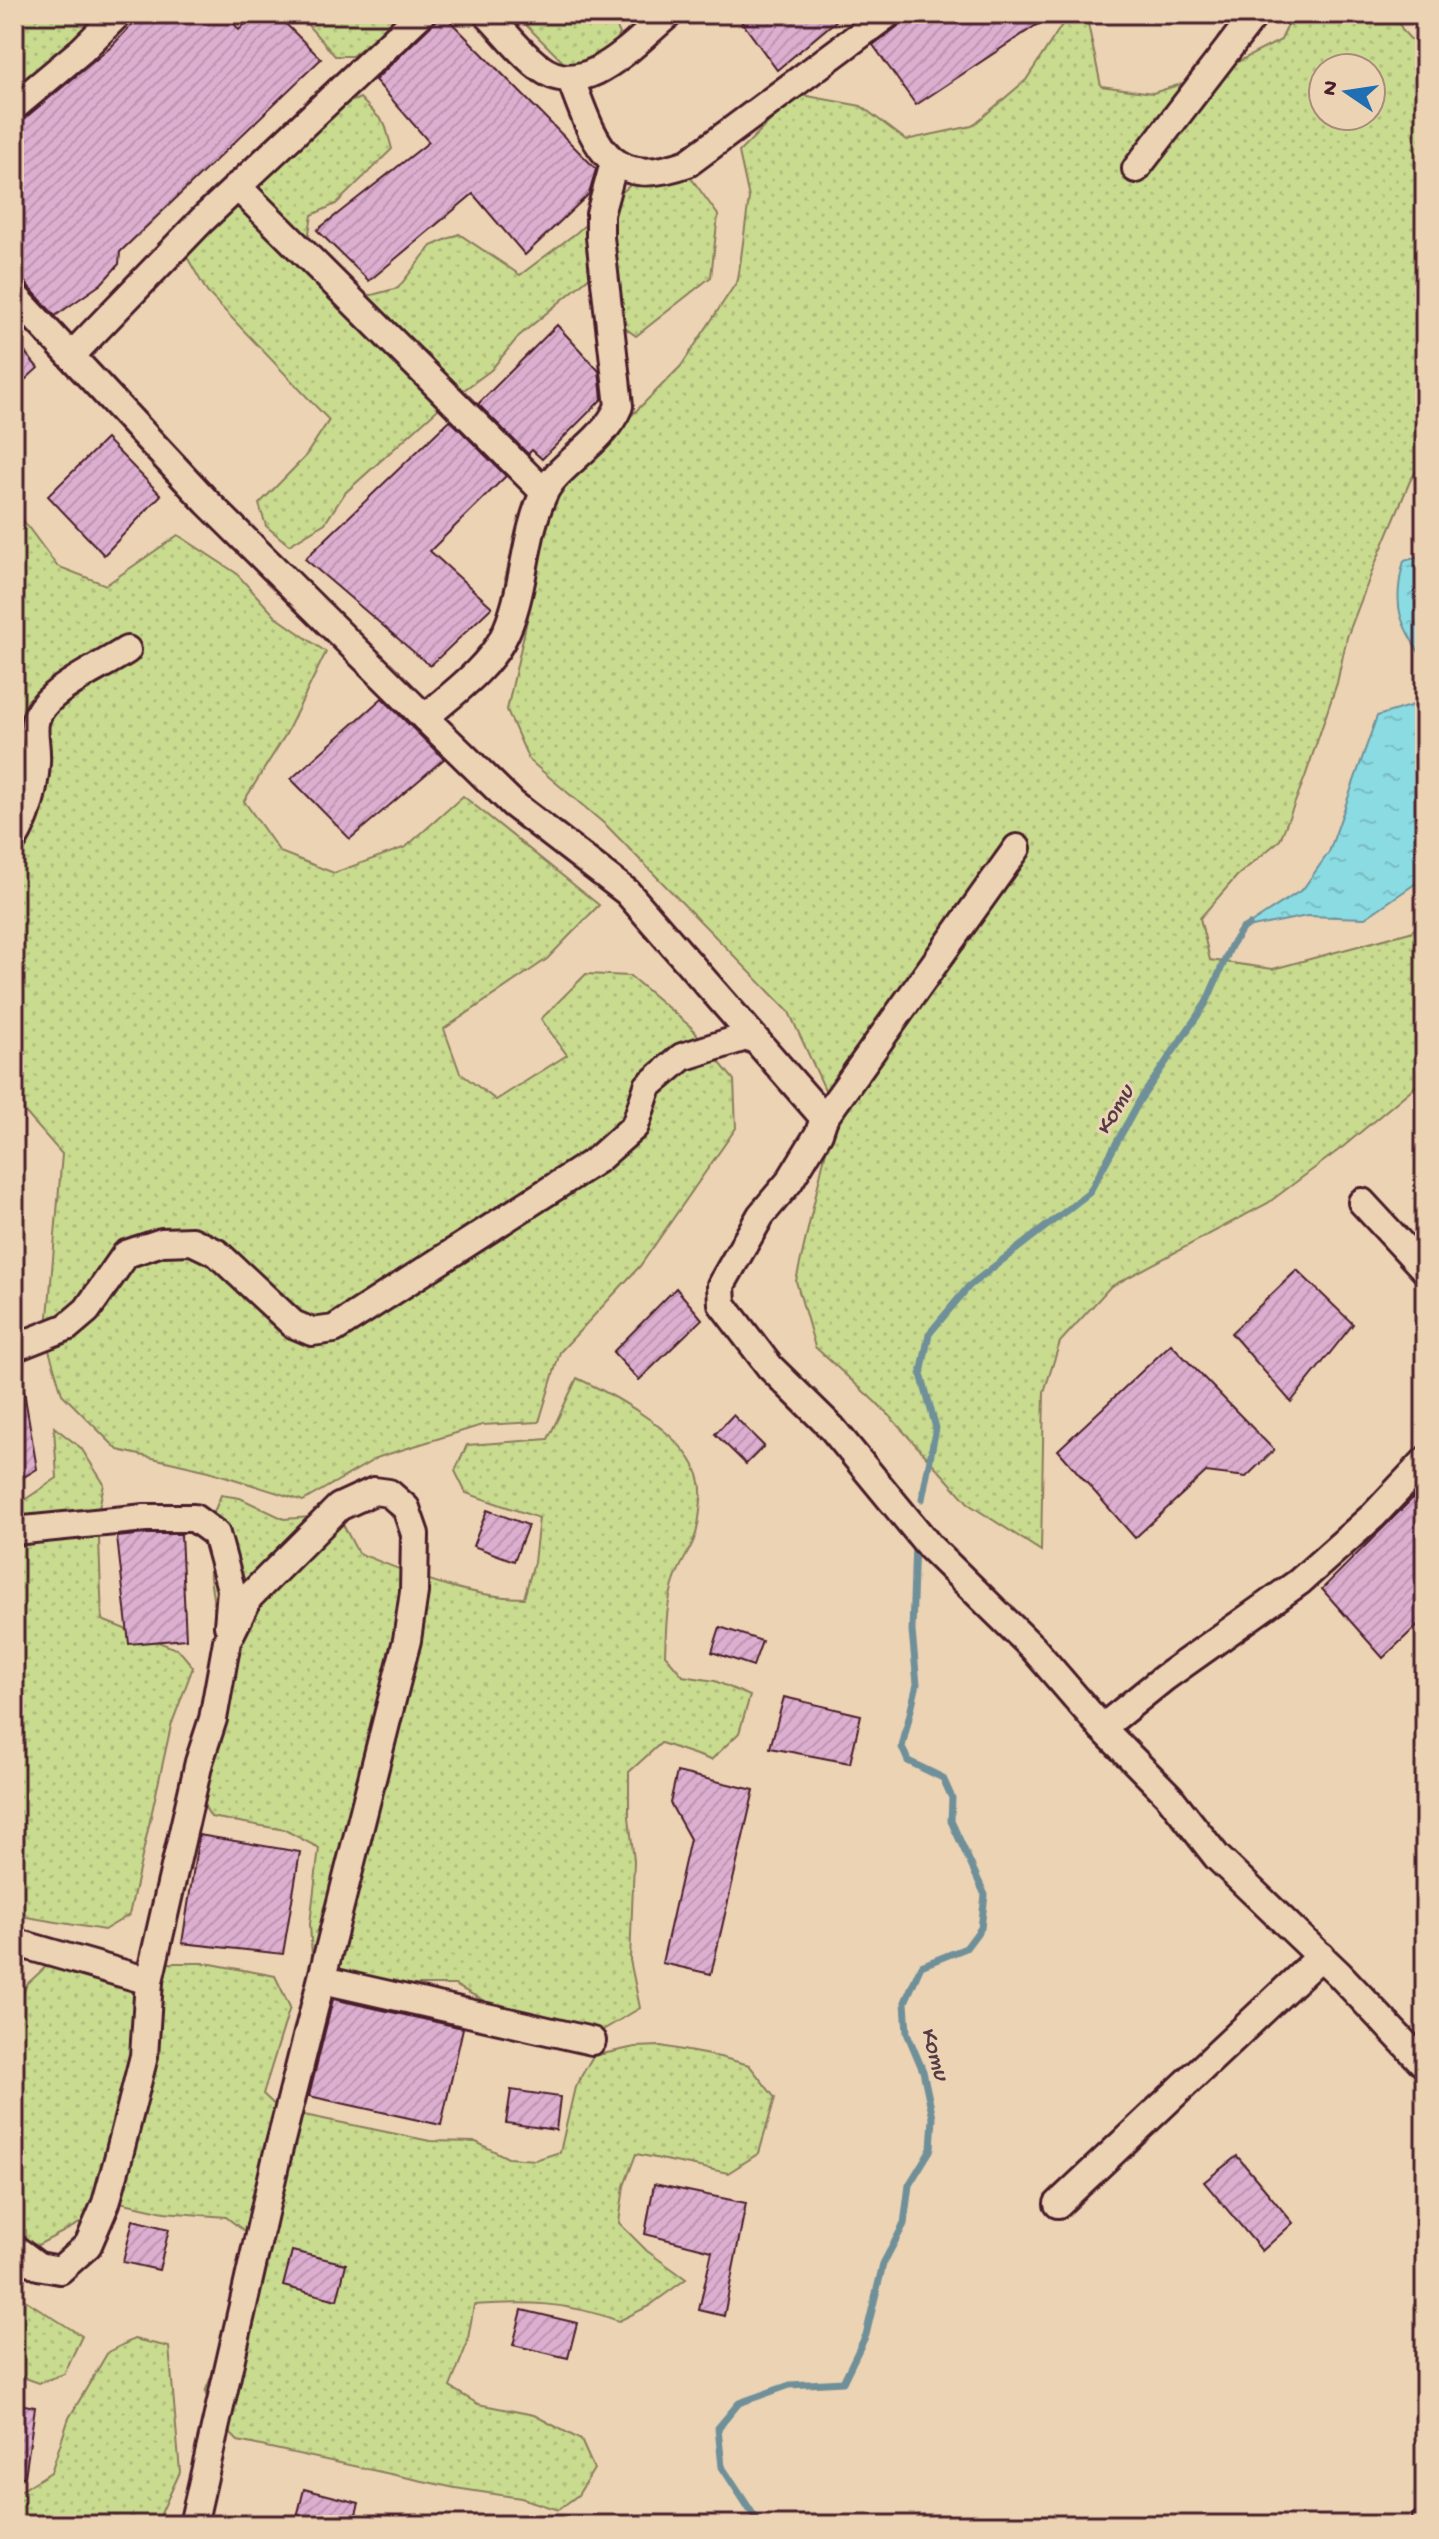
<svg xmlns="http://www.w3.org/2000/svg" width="1439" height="2539" font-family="'Gochi Hand',sans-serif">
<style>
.grass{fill:url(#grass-dots);stroke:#8a7d5d;stroke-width:2;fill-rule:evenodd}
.water{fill:url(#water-ripples);stroke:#709099;stroke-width:2}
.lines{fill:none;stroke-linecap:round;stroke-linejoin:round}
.stream{stroke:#709099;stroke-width:7}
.building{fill:url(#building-hatch);stroke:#4a1f2b;stroke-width:2}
.street-casing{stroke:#4a1f2b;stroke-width:32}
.street{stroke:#ecd3b4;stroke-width:26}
.labels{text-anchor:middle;stroke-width:6;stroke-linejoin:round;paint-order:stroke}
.water-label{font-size:24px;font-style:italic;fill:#543b46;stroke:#ecd3b4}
</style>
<defs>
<pattern id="grass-dots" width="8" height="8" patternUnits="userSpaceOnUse" patternTransform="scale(2)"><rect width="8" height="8" fill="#c9db8f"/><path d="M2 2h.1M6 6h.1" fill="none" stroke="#aebc7c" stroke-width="1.8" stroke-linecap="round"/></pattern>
<pattern id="water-ripples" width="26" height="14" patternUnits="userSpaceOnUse" patternTransform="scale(2)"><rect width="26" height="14" fill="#8adce2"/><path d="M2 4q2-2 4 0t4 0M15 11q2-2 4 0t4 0" fill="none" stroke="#79bcc2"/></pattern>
<pattern id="building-hatch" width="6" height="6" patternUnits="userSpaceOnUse" patternTransform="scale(2)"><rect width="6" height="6" fill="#dcaecf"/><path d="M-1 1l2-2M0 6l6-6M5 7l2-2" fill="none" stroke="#be95b2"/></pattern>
</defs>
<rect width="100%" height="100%" fill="#ecd3b4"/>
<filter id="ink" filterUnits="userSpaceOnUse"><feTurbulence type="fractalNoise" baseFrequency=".0125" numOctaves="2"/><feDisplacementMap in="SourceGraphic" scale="16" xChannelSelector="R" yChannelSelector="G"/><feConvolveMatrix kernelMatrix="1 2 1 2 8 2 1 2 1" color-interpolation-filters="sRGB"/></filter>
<g filter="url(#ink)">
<g class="grass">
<polygon points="14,14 104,14 14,94"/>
<polygon points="298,14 405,14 352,56 335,56"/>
<path d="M 515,14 L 611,14 L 620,34 C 608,60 593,67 565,64 Z"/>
<path d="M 1069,14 L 1086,14 L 1101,86 L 1153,93 L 1216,73 L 1281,40 L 1293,14 L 1394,14 L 1403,31 L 1425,55 L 1425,457 L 1410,481 L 1375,564 L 1347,637 L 1337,683 L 1305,777 L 1280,840 L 1237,876 L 1200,918 L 1210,960 L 1273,969 L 1410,932 L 1425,922 L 1425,1078 L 1344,1146 L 1268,1203 L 1110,1287 L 1060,1342 L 1044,1392 L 1041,1551 L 970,1505 L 885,1411 L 815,1347 L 796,1281 L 835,1111 L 789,1012 L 607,826 L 529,760 L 507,710 L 528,616 L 505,579 L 516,531 L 681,366 L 738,280 L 749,198 L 739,152 L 797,94 L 861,106 L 906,140 L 972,126 L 1026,80 ZM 1323,68 L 1371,68 L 1371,116 L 1323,116 Z"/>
<polygon points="360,98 385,124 392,149 336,204 312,215 307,245 340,293 372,295 398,288 431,246 459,234 520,275 576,233 661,158 686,171 718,215 711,277 636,336 605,313 591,276 519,336 491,370 438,409 345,493 325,523 289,545 266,526 259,504 304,458 329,420 207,292 179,243 333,109"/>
<polygon points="14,508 57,566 106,585 178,535 236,573 276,617 326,652 286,734 244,801 280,852 334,873 406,847 463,796 599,905 547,959 444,1029 460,1073 496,1100 567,1055 541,1019 586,974 630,976 691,1027 734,1080 736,1128 640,1266 560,1352 539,1422 482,1425 379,1457 303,1501 209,1471 118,1450 62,1394 46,1340 62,1154 18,1104 14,1106"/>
<path d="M 577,1378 C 616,1396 691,1436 700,1482 C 703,1494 700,1513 698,1525 C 695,1546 680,1562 674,1582 C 666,1605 666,1630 665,1655 L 683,1676 L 715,1681 L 750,1696 L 739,1733 L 711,1760 L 661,1743 L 629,1772 L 629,1817 L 634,1861 L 630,1960 L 640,2008 L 601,2031 L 571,2033 L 497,2008 L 455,1985 L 410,1985 L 349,1974 L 312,1956 L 310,1924 L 319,1848 L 285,1830 L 211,1817 L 196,1792 L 220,1647 L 210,1578 L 208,1527 L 221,1495 L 240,1498 L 284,1519 L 338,1515 L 358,1553 C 412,1574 464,1597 524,1598 L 534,1562 L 539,1518 L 466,1493 L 455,1471 L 467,1445 L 548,1439 Z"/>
<polygon points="54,1427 81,1448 104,1484 98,1513 102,1620 179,1650 193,1667 171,1726 129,1915 104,1930 14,1915 14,1507 57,1478"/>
<path d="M 50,1963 L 206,1963 L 275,1976 L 290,2007 L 263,2094 L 280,2110 L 430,2141 L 476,2142 L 508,2158 L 535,2160 L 560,2152 L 575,2087 L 593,2056 L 635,2047 L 661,2046 L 720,2057 L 749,2065 L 775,2098 L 759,2153 L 728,2173 L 636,2154 L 624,2186 L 619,2223 L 647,2251 L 686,2279 L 649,2306 L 619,2321 C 567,2302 528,2301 474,2305 L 467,2344 L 450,2387 L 478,2404 L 534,2415 L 581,2440 L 594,2469 L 578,2495 L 558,2510 L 521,2498 L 455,2488 L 238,2441 L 215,2418 L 205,2392 L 219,2357 L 248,2234 L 226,2217 L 164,2212 L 120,2202 L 32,2248 L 14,2232 L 14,2013 L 27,1984 Z"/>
<polygon points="14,2293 82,2336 64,2374 39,2383 14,2374"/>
<polygon points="134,2339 169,2347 180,2472 158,2520 159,2525 14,2525 14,2495 51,2472 69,2418 108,2352"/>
</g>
<g class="water">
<path d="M 1425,555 L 1425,661 C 1399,624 1392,605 1404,561 Z"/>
<polygon points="1425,695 1425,877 1365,918 1307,916 1242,929 1303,889 1329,852 1377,716 1423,702"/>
</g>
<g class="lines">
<g class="stream">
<polyline points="922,1499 936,1428 921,1374 929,1334 969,1286 1089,1193 1140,1100 1206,1003 1231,946 1242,929 1249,925"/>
<polyline points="760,2525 722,2467 718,2428 739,2403 790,2385 843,2382 866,2335 883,2264 904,2224 909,2185 931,2149 933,2118 923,2071 907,2033 905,2002 921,1966 966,1948 981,1928 985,1895 951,1821 952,1798 943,1778 908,1761 902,1747 917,1684 912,1631 915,1541"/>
</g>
</g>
<g class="building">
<polygon points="142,14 227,14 239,30 255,14 276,14 321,59 120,252 119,264 101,284 55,316 14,270 14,123 24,119 111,47"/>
<polygon points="443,14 596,169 589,194 525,255 473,194 369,281 317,230 429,142 375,80"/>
<polygon points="736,14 844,14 777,70"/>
<polygon points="904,14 1053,14 916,105 873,45 898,26"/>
<polygon points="557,325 599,371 602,399 542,459 532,450 528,454 478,404"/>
<polygon points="14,339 38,368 14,390"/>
<polygon points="450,420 506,476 430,551 492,607 430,666 305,559"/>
<polygon points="106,439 161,495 104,555 48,496"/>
<polygon points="382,698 444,759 350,839 291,779"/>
<polygon points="1297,1270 1353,1324 1291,1402 1231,1333"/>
<polygon points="676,1288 702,1319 639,1380 613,1352"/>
<polygon points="1171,1344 1274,1450 1246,1477 1206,1472 1135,1538 1058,1450"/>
<polygon points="24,1391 37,1469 14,1483 14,1392"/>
<polygon points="733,1415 764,1446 746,1464 715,1434"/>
<polygon points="1425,1486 1425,1618 1383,1658 1322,1589"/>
<polygon points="487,1510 528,1525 514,1561 473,1546"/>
<polygon points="146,1534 181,1534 186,1639 129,1644 117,1537"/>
<polygon points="720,1627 762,1641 753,1666 712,1652"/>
<polygon points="784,1697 861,1715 850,1763 770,1748"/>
<polygon points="677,1772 754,1790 711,1974 662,1963 690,1839 670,1803"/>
<polygon points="199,1835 300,1852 283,1954 182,1943"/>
<polygon points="333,1999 463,2028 441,2125 309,2096"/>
<polygon points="511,2090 560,2097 556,2130 506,2123"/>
<polygon points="1237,2156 1293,2223 1262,2251 1204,2182"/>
<polygon points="654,2184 746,2203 724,2316 699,2310 712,2251 645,2234"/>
<polygon points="133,2220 169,2229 159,2270 123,2262"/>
<polygon points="292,2251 346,2264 337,2300 283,2286"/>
<polygon points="522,2310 577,2323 568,2358 513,2345"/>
<polygon points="14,2403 35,2407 25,2477 14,2476"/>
<polygon points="304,2489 359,2503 353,2525 295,2525"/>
</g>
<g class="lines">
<g class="street-casing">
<g id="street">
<path d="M 487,14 C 504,31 520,53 539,67 C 585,103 635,41 669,14"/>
<path d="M 571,80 C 595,144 608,192 688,163 L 888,14"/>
<polyline points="14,107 82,50 118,14"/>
<polyline points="1136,169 1255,14"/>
<polyline points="237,186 544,492"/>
<polyline points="14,295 207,502 425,718 513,804 627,892 824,1118 819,1133 789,1182 761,1215 721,1285 722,1304 770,1367 832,1428 930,1547 1033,1648 1102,1728 1169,1796 1217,1857 1339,1974 1425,2065"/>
<polyline points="72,355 202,220 421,14"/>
<path d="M 425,718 C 450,695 485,671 502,640 C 526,595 522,539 544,493 C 557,465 604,443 619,406 L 600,237 L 600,214 L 614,163"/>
<path d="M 14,839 C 28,816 34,790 36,763 C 38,734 24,721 53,696 C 74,678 104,665 127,650"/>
<polyline points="824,1118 1017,848"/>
<polyline points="1362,1202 1425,1270"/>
<polyline points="14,1348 67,1327 87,1310 126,1254 162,1242 192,1241 217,1253 293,1324 312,1332 334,1329 598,1159 635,1126 648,1086 682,1057 749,1036"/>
<polyline points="14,1531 145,1518 194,1518 216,1534 231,1589 228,1626"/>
<polyline points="1102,1728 1164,1678 1299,1582 1374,1515 1425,1461"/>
<polyline points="14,1942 149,1981"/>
<polyline points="323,1980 592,2041"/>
<polyline points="1058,2204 1321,1956"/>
<polyline points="14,2248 38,2266 60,2270 88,2245 106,2203 117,2163 144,2056 149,1981 199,1762 213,1719 227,1641 249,1597 339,1507 374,1491 389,1493 406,1508 415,1534 414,1592 407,1640 277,2156 193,2525"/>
<polyline points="1425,2525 1425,2523"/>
</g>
</g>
<use href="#street" class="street"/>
</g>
</g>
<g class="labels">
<g class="water-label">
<text transform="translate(1113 1109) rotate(-60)" y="8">Komu</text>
<text transform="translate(937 2053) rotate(74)" y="8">Komu</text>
</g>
</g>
<rect width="1439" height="2539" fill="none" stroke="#ecd3b4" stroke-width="48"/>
<rect x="24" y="24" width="1391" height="2491" fill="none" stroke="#4a1f2b" stroke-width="3" filter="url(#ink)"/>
<g transform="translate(1347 92) rotate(283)"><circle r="38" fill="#ecd3b4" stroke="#ab8b7d" stroke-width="2"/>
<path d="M0-6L14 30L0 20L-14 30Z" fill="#1f6fb2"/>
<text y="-12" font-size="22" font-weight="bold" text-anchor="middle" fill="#4a1f2b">N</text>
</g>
</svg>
